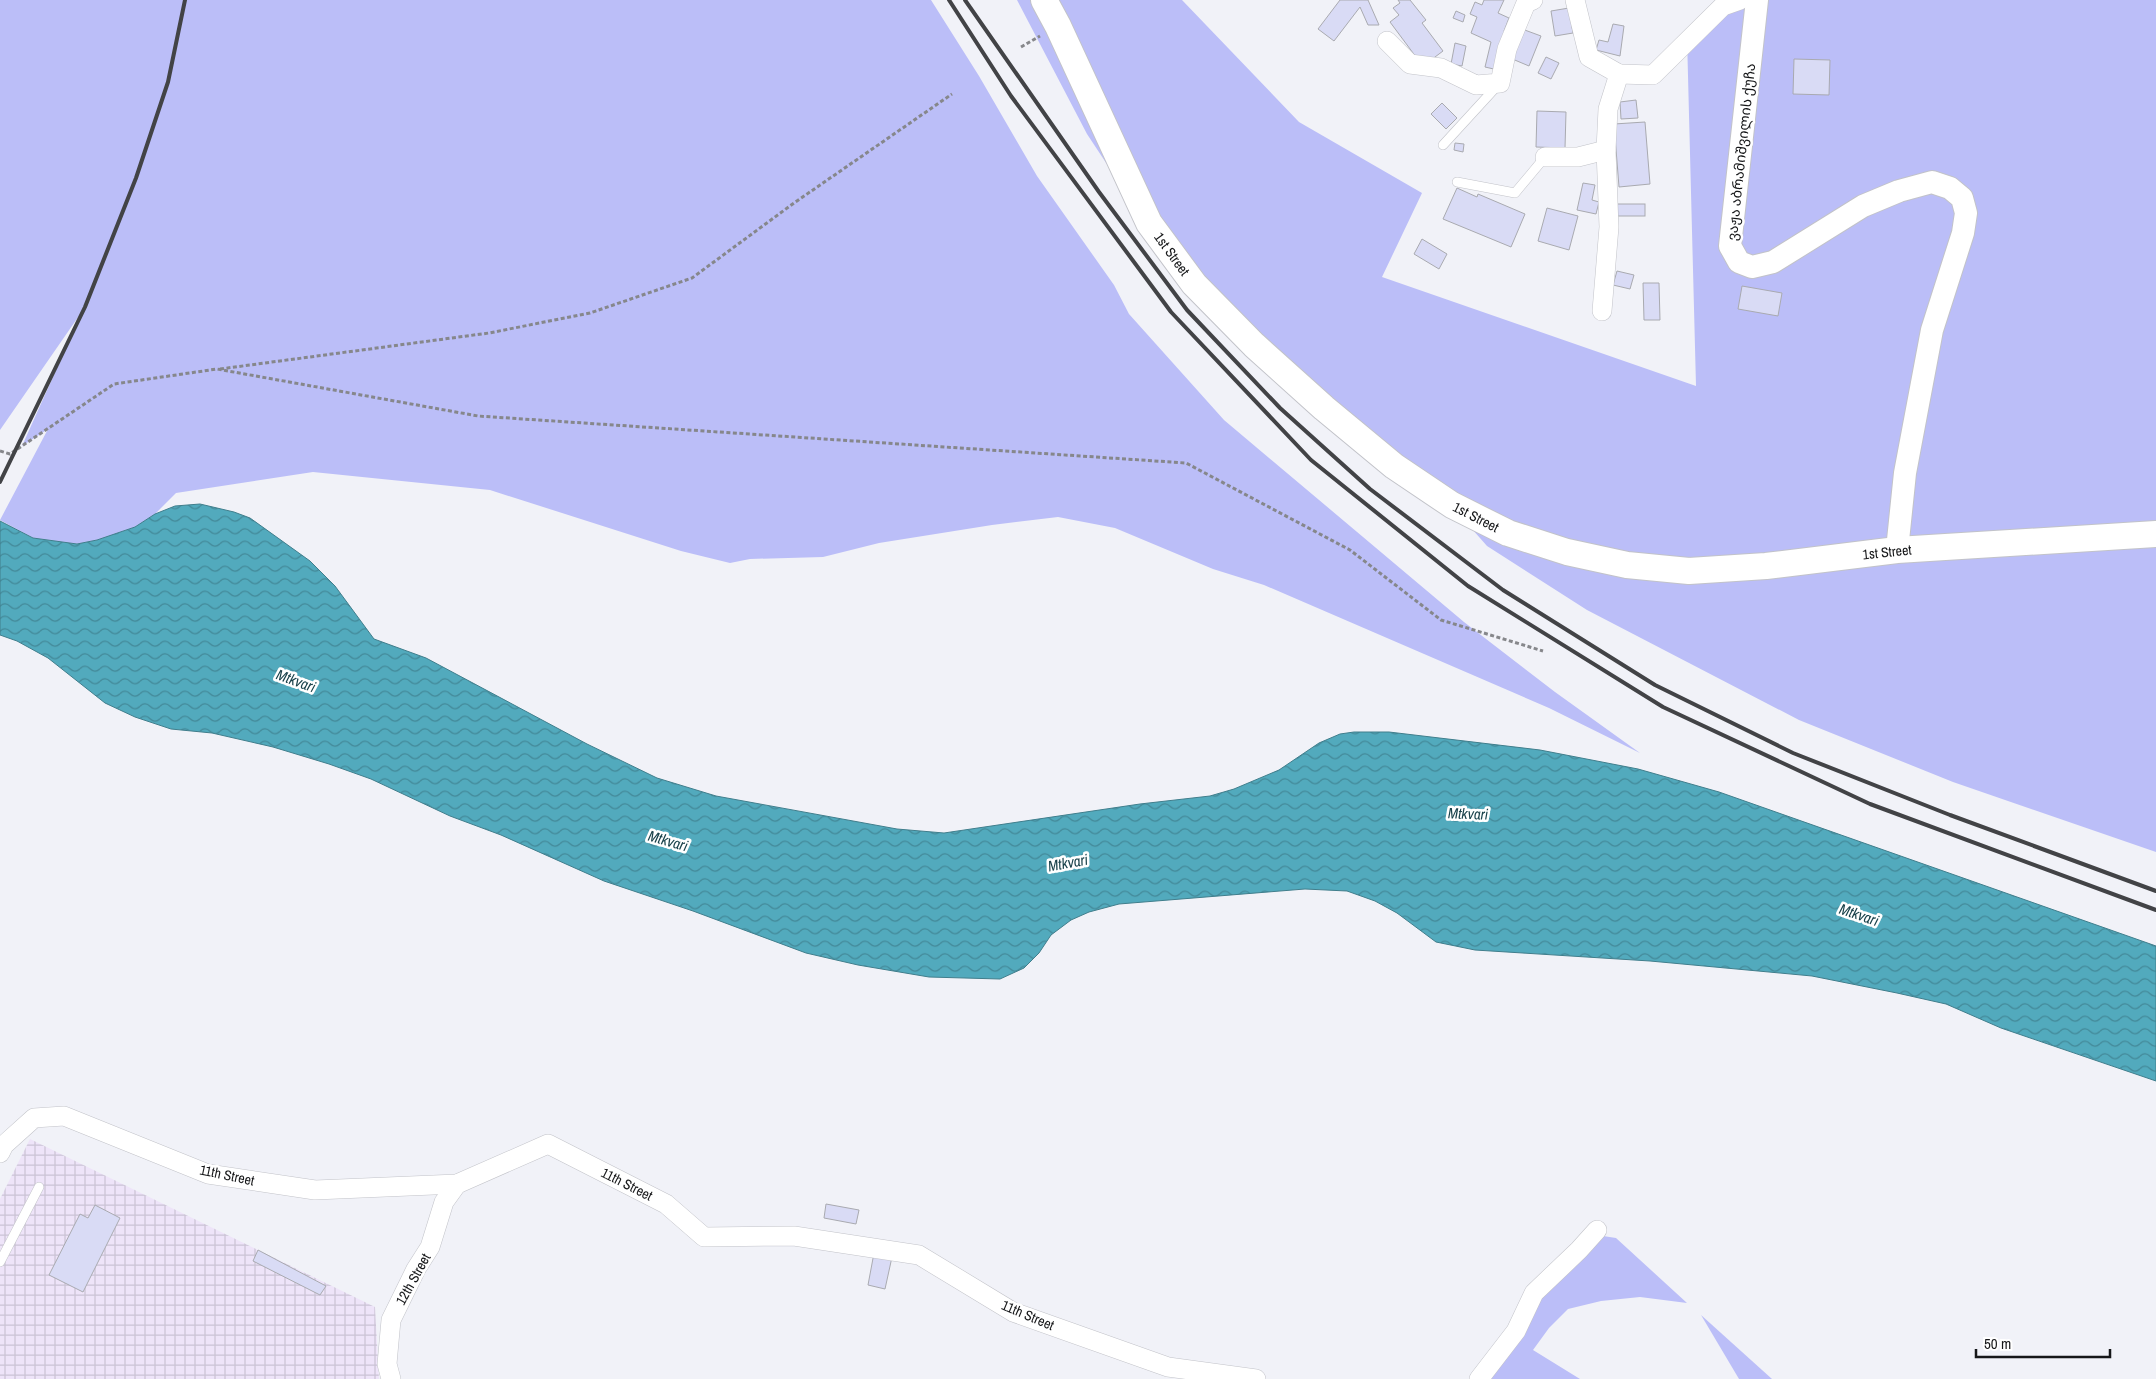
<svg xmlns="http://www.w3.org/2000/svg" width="2156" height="1379" font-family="'Archivo Narrow','Noto Sans Georgian',sans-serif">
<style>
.industrial{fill:url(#industrial-grid)}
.green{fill:#bbbef8}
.water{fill:url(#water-waves);stroke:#407e8c}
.building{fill:#d9dbf5;stroke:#a9aab0}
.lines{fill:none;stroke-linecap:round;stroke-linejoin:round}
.service-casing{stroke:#c2c3c9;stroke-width:10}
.minor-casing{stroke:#c2c3c9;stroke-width:20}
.tertiary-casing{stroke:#c2c3c9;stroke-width:24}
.secondary-casing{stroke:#c2c3c9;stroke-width:28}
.path{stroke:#86878b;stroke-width:3;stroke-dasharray:4 2.5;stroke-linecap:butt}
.service{stroke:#fff;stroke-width:9}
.minor{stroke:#fff;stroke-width:19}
.tertiary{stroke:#fff;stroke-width:22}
.secondary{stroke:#fff;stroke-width:26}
.rail{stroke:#424346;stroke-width:4}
.labels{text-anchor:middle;stroke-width:5;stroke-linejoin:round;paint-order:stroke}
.street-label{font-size:14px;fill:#161719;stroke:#fff}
.water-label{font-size:15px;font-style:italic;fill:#1a424b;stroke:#fff}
</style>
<defs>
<pattern id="industrial-grid" width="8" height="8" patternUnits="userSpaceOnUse" patternTransform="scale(1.25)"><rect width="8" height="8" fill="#eee4f9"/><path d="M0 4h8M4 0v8" fill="none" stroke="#cbc3d5"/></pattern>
<pattern id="water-waves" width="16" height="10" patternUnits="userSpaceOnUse" patternTransform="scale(1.25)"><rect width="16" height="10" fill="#52aabd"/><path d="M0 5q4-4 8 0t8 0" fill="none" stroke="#438999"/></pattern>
</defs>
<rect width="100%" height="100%" fill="#f1f2f8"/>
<polygon class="industrial" points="30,1139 375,1307 379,1379 0,1379 0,1199"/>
<g class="green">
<polygon points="0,0 931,0 979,76 1037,176 1114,285 1129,314 1224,420 1464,622 1555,692 1640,753 1549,708 1264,585 1213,569 1115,528 1058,517 992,525 879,543 823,557 750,559 730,563 681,551 490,490 313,472 176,493 155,514 135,527 97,540 77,544 33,538 0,520 48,429 22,446 83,310 0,430"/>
<polygon points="1017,0 1182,0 1299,122 1422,193 1382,277 1696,386 1687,37 1722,0 2156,0 2156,852 1953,782 1799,720 1587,610 1487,546 1472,529 1188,287 1087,134"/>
<polygon points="1603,1236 1616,1238 1687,1303 1640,1297 1601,1301 1568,1309 1549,1328 1533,1350 1580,1379 1479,1379 1534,1293"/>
<polygon points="1701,1315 1772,1379 1739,1379"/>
</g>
<polygon class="water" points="200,504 234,512 250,518 310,561 335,586 374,639 426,658 587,744 657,778 716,796 897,829 944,833 1140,804 1210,796 1234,789 1279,770 1319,743 1340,734 1354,732 1389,732 1540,750 1638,769 1719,792 2156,946 2156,1081 2001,1028 1946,1004 1897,993 1812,976 1650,961 1475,950 1436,942 1397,913 1375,901 1347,891 1305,889 1119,904 1089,912 1071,920 1051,935 1039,953 1024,968 1000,979 929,977 858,965 806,953 693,911 604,881 501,835 450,816 371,779 329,764 273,747 212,733 171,729 135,717 105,703 48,658 17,641 0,635 0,521 33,538 77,544 97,540 135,527 155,514 175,506"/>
<g class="building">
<polygon points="1340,0 1368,0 1379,25 1368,25 1360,7 1334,41 1318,29"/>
<polygon points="1398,0 1410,0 1426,20 1422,23 1443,51 1427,63 1419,61 1390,22 1399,15 1393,8 1400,3"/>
<polygon points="1484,0 1504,0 1498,13 1509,18 1504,31 1509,33 1498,70 1485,67 1491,42 1471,33 1477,17 1470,14 1475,2 1482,5"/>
<polygon points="1569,8 1573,33 1555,36 1551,11"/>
<polygon points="1456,11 1465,15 1463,22 1453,18"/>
<polygon points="1613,24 1624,26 1620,56 1596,50 1599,40 1608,42"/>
<polygon points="1522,29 1541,36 1529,66 1510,58"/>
<polygon points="1455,43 1466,46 1462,66 1451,64"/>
<polygon points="1546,57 1559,63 1551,79 1538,73"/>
<polygon points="1794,59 1830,60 1829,95 1793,94"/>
<polygon points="1636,100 1638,118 1621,119 1620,102"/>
<polygon points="1442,103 1457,118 1446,129 1431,114"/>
<polygon points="1537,111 1566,112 1565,148 1536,147"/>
<polygon points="1645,122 1650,184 1619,187 1614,124"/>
<polygon points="1455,143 1464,144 1463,152 1454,150"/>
<polygon points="1583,183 1595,185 1592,200 1599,202 1596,214 1577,210"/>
<polygon points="1457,188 1477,197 1478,194 1525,214 1511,247 1443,219"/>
<rect x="1615" y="204" width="30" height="12"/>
<polygon points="1547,208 1578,216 1569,250 1538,241"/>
<polygon points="1422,239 1447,254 1439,269 1414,254"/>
<polygon points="1617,271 1634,275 1630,289 1613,285"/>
<polygon points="1643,283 1659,283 1660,320 1644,320"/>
<polygon points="1742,286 1782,293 1778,316 1738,309"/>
<polygon points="826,1204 859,1210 856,1224 824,1218"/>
<polygon points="95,1205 120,1218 83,1292 49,1275 80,1214 88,1218"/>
<polygon points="258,1250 326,1286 320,1295 253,1261"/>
<polygon points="874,1253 892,1257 885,1289 868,1285"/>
</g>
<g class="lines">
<g class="service-casing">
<g id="service">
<polyline points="1443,145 1498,85"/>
<polyline points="1457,182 1515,193 1545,157"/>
<polyline points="0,1262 39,1187"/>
</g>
</g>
<g class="minor-casing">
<g id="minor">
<polyline points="1575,0 1589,57 1619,74"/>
<polyline points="1387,41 1410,64 1441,68 1476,85 1500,83 1507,49 1526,3 1533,0"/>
<polyline points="1545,157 1578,157 1606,150"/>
<polyline points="1602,311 1609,227 1606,150 1608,109 1619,74 1653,75 1723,6 1740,0"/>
<polyline points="0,1153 4,1145 34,1118 64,1116 208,1174 315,1190 457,1184 548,1144 666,1204 704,1237 794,1236 919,1255 1013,1312 1168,1367 1256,1379"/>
<polyline points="391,1379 387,1364 391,1320 416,1269 430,1247 444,1202 457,1184"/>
<polyline points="1479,1379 1516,1331 1534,1293 1579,1250 1597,1230"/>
</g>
</g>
<g class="tertiary-casing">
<polyline id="tertiary" points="1757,0 1730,246 1739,262 1752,267 1773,262 1863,206 1899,191 1932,182 1950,188 1962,198 1966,213 1963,233 1932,330 1905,473 1897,550"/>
</g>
<g class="secondary-casing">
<polyline id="secondary" points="1044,0 1058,26 1149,223 1194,284 1254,345 1324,408 1394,466 1452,505 1508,533 1567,552 1627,565 1689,571 1766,566 1897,550 2156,534"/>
</g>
<g class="path">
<polyline points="1021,47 1040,36"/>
<polyline points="220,369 489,333 590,313 692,278 794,203 952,94"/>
<polyline points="0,451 10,454 114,384 217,369 478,416 1186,463 1350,550 1441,620 1543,651"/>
</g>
<use href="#service" class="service"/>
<use href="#minor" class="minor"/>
<use href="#tertiary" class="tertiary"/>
<use href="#secondary" class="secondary"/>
<g class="rail">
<polyline points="949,0 1011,96 1171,312 1311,460 1468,586 1663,707 1870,804 2156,910"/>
<polyline points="965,0 1099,192 1187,310 1280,408 1370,489 1503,590 1655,685 1793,753 1950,815 2156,891"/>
<polyline points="0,482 85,307 136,178 168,82 185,0"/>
</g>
</g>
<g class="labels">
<g class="street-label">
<text transform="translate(1741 152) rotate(-84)" y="5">ვაჟა აბრამიშვილის ქუჩა</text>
<text transform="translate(1172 254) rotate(54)" y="5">1st Street</text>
<text transform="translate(1476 517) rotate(27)" y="5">1st Street</text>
<text transform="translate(1887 552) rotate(-6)" y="5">1st Street</text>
<text transform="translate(227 1175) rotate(12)" y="5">11th Street</text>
<text transform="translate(627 1184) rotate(27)" y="5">11th Street</text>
<text transform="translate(413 1279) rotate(-61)" y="5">12th Street</text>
<text transform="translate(1028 1315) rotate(23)" y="5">11th Street</text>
</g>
<g class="water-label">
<text transform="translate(296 681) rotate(20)" y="5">Mtkvari</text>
<text transform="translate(1468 814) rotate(2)" y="5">Mtkvari</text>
<text transform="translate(668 841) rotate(16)" y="5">Mtkvari</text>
<text transform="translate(1068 863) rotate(-10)" y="5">Mtkvari</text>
<text transform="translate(1859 915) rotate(19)" y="5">Mtkvari</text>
</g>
</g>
<path d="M1976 1349v8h134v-8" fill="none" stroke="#161719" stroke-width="2.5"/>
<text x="1984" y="1349" font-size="15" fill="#161719" stroke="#ffffff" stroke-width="4" paint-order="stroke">50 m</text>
</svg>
